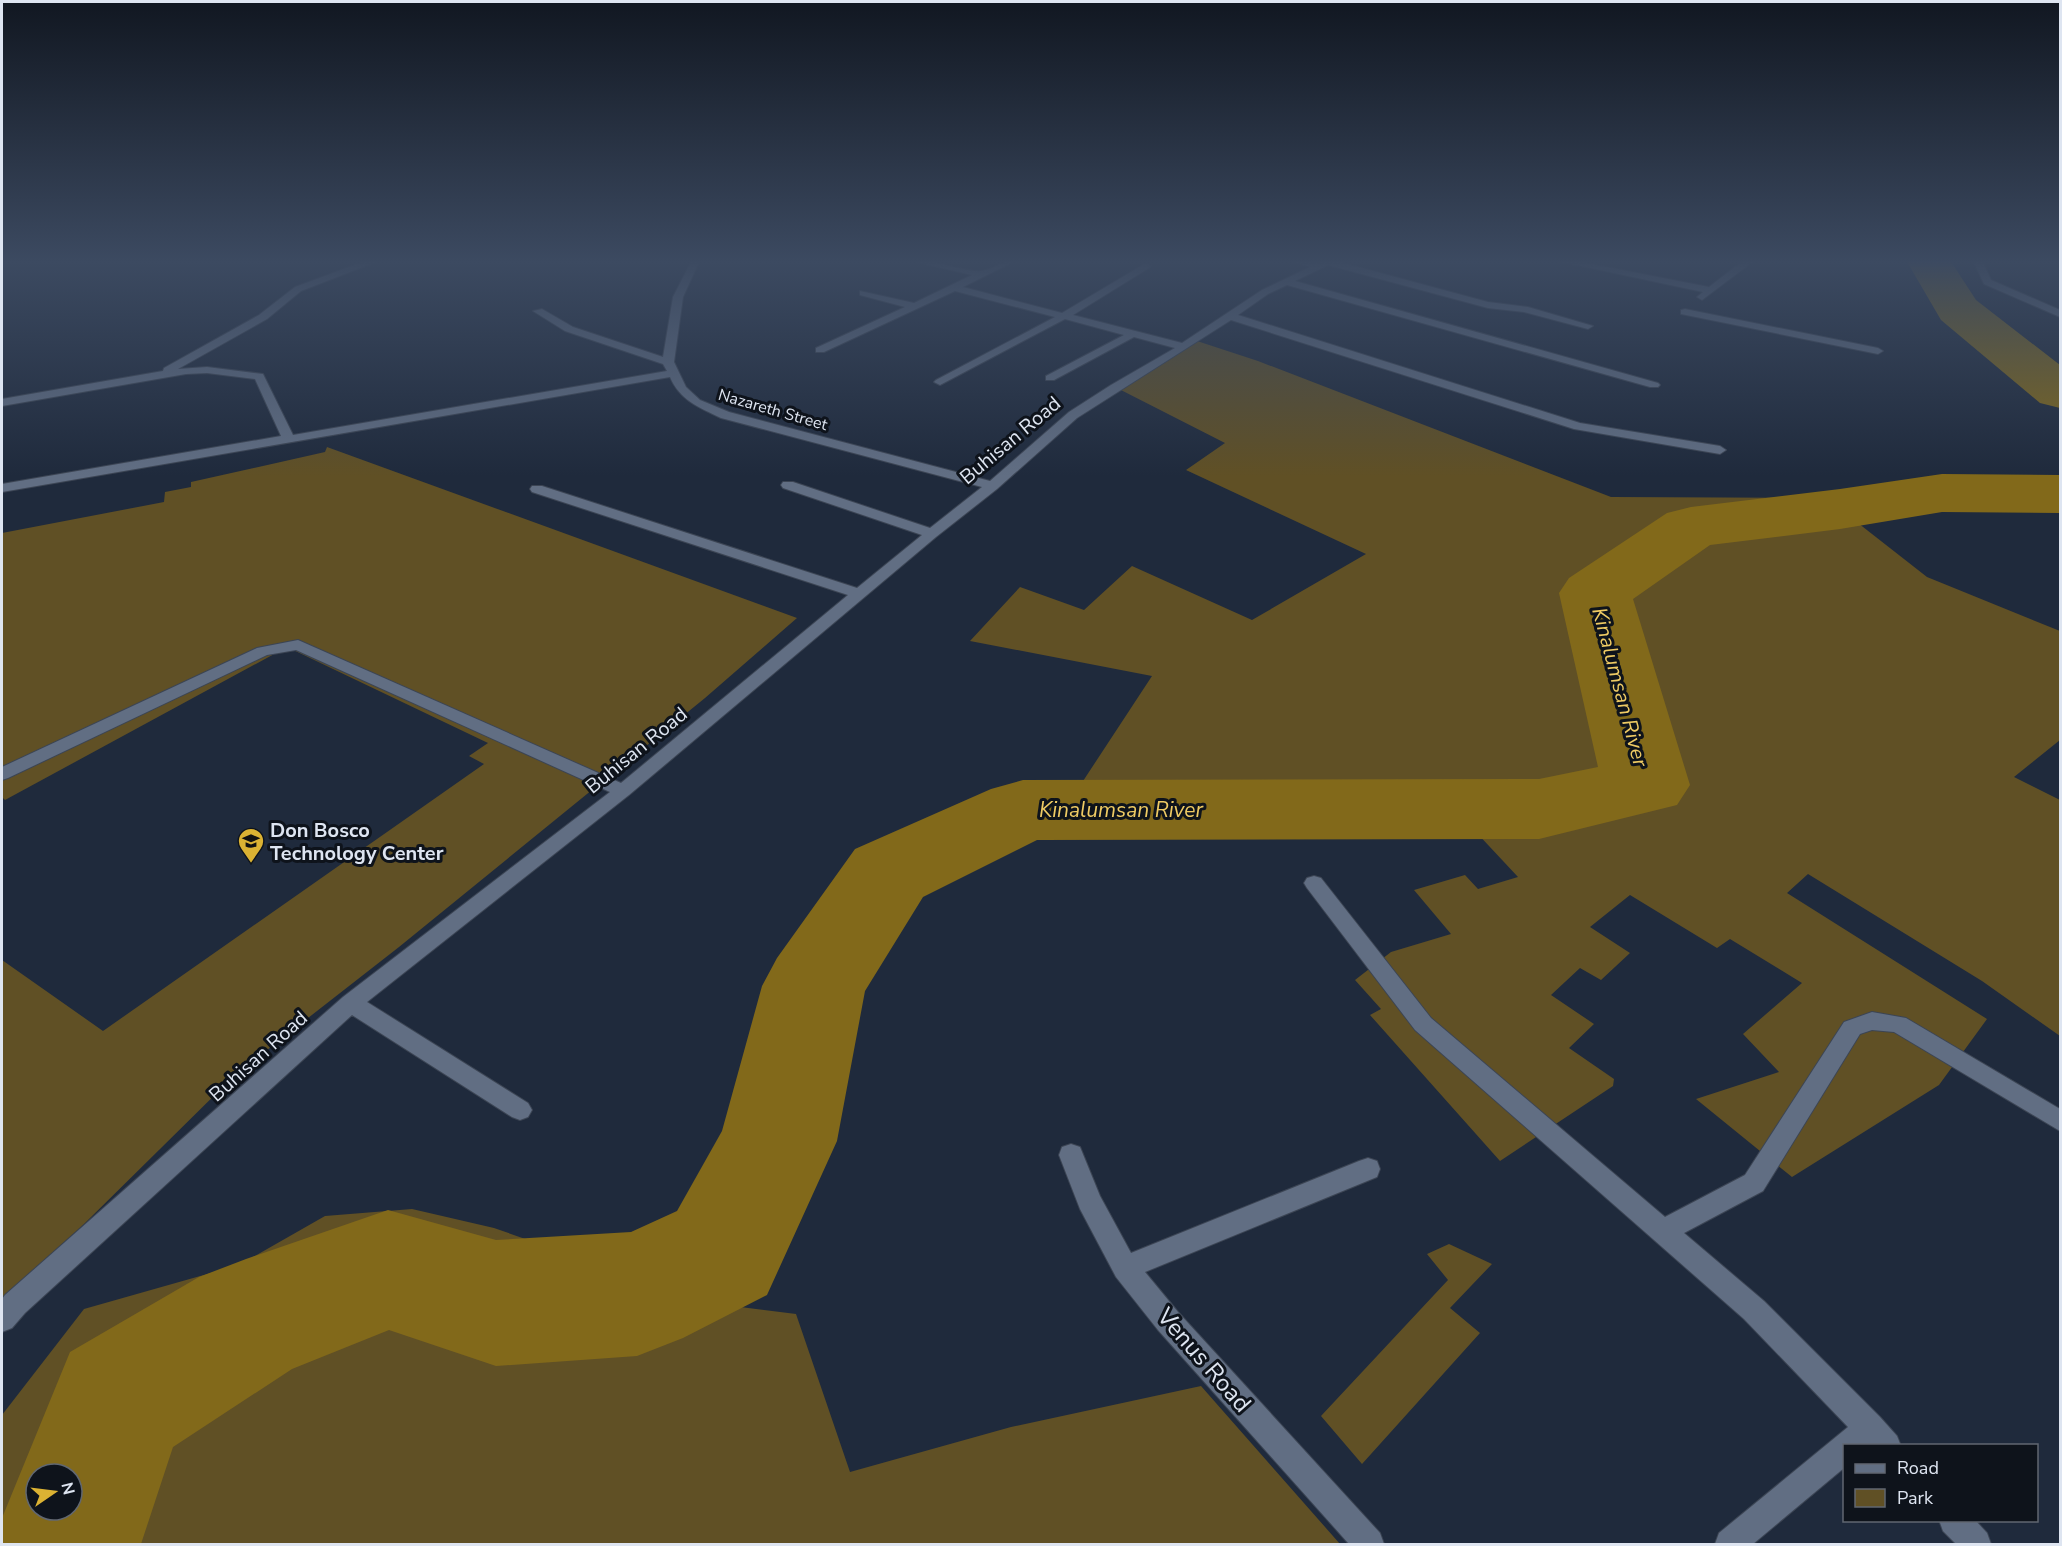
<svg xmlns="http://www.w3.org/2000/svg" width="2062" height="1546" font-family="'Nunito Sans',sans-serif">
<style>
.green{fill:#605025;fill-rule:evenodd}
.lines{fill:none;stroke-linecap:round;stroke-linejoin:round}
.river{fill:#82691a;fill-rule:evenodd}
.minor-casing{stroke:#3c4554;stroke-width:2}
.minor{fill:#616e83;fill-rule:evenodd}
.labels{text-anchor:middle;stroke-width:6;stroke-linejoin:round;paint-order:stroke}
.far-street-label{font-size:16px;fill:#dee5f1;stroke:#0e131b}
.street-label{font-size:20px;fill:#dee5f1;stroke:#0e131b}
.poi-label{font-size:20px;font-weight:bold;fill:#dee5f1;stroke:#0e131b;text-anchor:start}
.water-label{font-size:21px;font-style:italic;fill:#efcb64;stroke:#0e131b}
.near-street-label{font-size:24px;fill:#dee5f1;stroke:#0e131b}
</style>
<rect width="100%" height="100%" fill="#1f2a3c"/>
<g class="green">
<polygon points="1194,340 1258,361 1611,497 1826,498 1927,577 2060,631 2060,740 2014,777 2060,800 2060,1036 1982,981 1808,874 1787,893 1987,1019 1939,1085 1792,1177 1696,1099 1779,1072 1743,1034 1802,983 1730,939 1717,948 1630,895 1590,927 1630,953 1601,980 1580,968 1551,995 1594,1024 1569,1048 1614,1079 1613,1086 1500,1161 1370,1015 1381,1009 1355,980 1391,952 1451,934 1414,890 1465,875 1478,889 1518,877 1475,831 1442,830 1438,821 1477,809 1064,810 1152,676 970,641 1020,587 1084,610 1132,566 1252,620 1366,554 1186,470 1225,443 1115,387"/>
<polygon points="327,447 797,618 705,698 399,947 235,1075 84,1224 2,1298 2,960 103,1031 484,764 469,756 488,743 287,647 5,800 2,797 2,533 164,502 165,492 191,487 191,482 325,452"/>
<path d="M 412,1209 L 494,1228 L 600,1265 L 638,1294 L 796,1314 L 850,1472 L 1011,1427 L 1201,1386 L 1340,1544 L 2,1544 L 2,1415 L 84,1309 L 239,1265 L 325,1216 ZM 36,1474 L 72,1474 L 72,1510 L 36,1510 Z"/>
<polygon points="1449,1244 1492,1264 1450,1308 1480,1333 1362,1464 1321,1416 1448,1280 1427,1254"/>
</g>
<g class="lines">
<g class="river">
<polygon points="1906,260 1950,260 1976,300 2060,365 2060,408 2040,403 1941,320"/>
<path d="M 1942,474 L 2060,475 L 2060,513 L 1942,512 L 1840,529 L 1710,545 L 1633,599 L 1690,785 L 1677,805 L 1539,839 L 1037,840 L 923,897 L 865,991 L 837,1141 L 767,1295 L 683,1338 L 637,1356 L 496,1366 L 389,1330 L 292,1369 L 173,1447 L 141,1544 L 2,1544 L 2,1518 L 70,1352 L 199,1277 L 246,1259 L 388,1210 L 496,1240 L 631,1232 L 677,1211 L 722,1131 L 762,986 L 777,958 L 855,849 L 991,789 L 1023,780 L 1539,779 L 1598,767 L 1559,593 L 1569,578 L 1667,513 L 1691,507 L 1840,489 ZM 36,1474 L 72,1474 L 72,1510 L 36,1510 Z"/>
</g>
<g class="minor-casing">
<g id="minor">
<path d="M 368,260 L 381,260 L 301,291 L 267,319 L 178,369 L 207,367 L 263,374 L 293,435 L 667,371 L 663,364 L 565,331 L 533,311 L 542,309 L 573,327 L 663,357 L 673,297 L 692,260 L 700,260 L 683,297 L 674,362 L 686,387 L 700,400 L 729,412 L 990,481 L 1069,412 L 1111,385 L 1175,348 L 1134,337 L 1054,380 L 1046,380 L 1046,376 L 1124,335 L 1065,319 L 940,385 L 934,382 L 936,380 L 1055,317 L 955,291 L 824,352 L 816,352 L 816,348 L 905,307 L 860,295 L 860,291 L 914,303 L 972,275 L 916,262 L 915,260 C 933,260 970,273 981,271 C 995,269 1003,260 1017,260 L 963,287 L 1062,313 L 1146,263 L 1151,266 L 1149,268 L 1073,315 L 1182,343 L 1262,290 L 1310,267 L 1288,260 L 1318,263 L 1325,260 L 1336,260 L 1336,261 L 1488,302 L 1528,307 L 1593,326 L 1588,329 L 1524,312 L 1488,308 L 1328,265 L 1295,281 L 1658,383 L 1660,385 L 1658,387 L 1650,387 L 1287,285 L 1268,294 L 1238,315 L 1580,423 L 1720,446 L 1726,450 L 1720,454 L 1574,429 L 1231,320 L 1077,418 L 997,489 L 936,537 L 629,795 L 367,1002 L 528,1103 L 532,1110 L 528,1117 L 520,1120 L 512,1117 L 352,1015 L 25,1313 L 12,1328 L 2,1332 L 2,1299 L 5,1295 L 343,997 L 610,792 L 296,650 L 267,655 L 8,778 L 2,780 L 2,767 L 257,648 L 298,640 L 621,783 L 848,595 L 532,492 L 530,489 L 532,486 L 542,486 L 857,588 L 922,535 L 783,488 L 781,485 L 783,482 L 793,482 L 930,528 L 982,487 L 721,418 C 698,407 680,400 670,377 L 2,492 L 2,484 L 281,436 L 255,379 L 207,373 L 186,374 L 2,406 L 2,399 L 163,371 L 164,368 L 259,315 L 295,287 Z"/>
<polygon points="1553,260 1571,260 1709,287 1744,260 1755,260 1702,300 1697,297 1703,292"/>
<polygon points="1973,260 1982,260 1991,280 2060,310 2060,317 1984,284"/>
<polygon points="1685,309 1878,348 1883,351 1878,354 1681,314 1681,310"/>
<polygon points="1314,876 1321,878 1431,1018 1665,1217 1745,1175 1844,1022 1872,1012 1906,1018 2060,1109 2060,1131 1894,1032 1872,1030 1860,1034 1763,1191 1684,1233 1764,1301 1880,1417 1897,1436 1901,1446 1844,1446 1844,1468 1753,1544 1715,1544 1719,1533 1848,1427 1744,1319 1415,1030 1307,888 1304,883 1307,878"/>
<polygon points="1071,1144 1080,1147 1100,1196 1131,1253 1359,1161 1368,1158 1377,1161 1380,1169 1377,1177 1145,1272 1178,1312 1380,1533 1384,1544 1349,1544 1158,1330 1116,1277 1080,1209 1059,1155 1062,1147"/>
<polygon points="1939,1520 1975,1520 1987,1533 1991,1544 1956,1544 1943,1531"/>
</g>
</g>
<use href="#minor" class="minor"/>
</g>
<linearGradient id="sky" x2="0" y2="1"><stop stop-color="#111721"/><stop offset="0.55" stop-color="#3c4a61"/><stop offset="1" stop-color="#3c4a61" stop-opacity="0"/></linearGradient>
<rect width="2062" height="476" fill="url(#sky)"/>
<defs>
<g id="university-pin" transform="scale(1.35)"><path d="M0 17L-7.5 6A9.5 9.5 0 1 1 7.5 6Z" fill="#dbb233" stroke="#0e131b"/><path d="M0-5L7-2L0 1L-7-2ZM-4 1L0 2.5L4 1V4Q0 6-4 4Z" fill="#111"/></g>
</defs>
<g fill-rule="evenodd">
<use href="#university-pin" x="251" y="841"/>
</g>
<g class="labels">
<g class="far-street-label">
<text transform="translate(773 409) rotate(16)" y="6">Nazareth Street</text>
</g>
<g class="street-label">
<text transform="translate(1010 440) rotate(-40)" y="7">Buhisan Road</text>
<text transform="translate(636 750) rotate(-39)" y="7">Buhisan Road</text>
<text transform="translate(258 1056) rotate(-42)" y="7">Buhisan Road</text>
</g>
<g class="poi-label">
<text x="270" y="837">Don Bosco<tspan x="270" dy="23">Technology Center</tspan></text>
</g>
<g class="water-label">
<text transform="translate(1620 687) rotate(75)" y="7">Kinalumsan River</text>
<text x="1121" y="817">Kinalumsan River</text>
</g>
<g class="near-street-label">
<text transform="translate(1204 1360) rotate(49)" y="8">Venus Road</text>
</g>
</g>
<rect width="2062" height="1546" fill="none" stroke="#dee5f1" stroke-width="6"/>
<rect x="1843" y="1444" width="195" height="78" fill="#0e131b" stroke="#616771" stroke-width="1.5"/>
<rect x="1855" y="1464" width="30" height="9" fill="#616e83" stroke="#616771" stroke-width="1.5"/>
<text x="1897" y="1474" font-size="18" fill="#dee5f1">Road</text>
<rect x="1855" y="1489" width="30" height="18" fill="#605025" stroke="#616771" stroke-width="1.5"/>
<text x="1897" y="1504" font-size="18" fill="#dee5f1">Park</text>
<g transform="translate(54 1492) rotate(76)"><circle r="28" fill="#0e131b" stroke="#616771" stroke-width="1.5"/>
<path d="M0-4.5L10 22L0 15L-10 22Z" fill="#dbb233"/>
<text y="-9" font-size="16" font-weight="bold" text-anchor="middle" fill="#dee5f1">N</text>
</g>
</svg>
